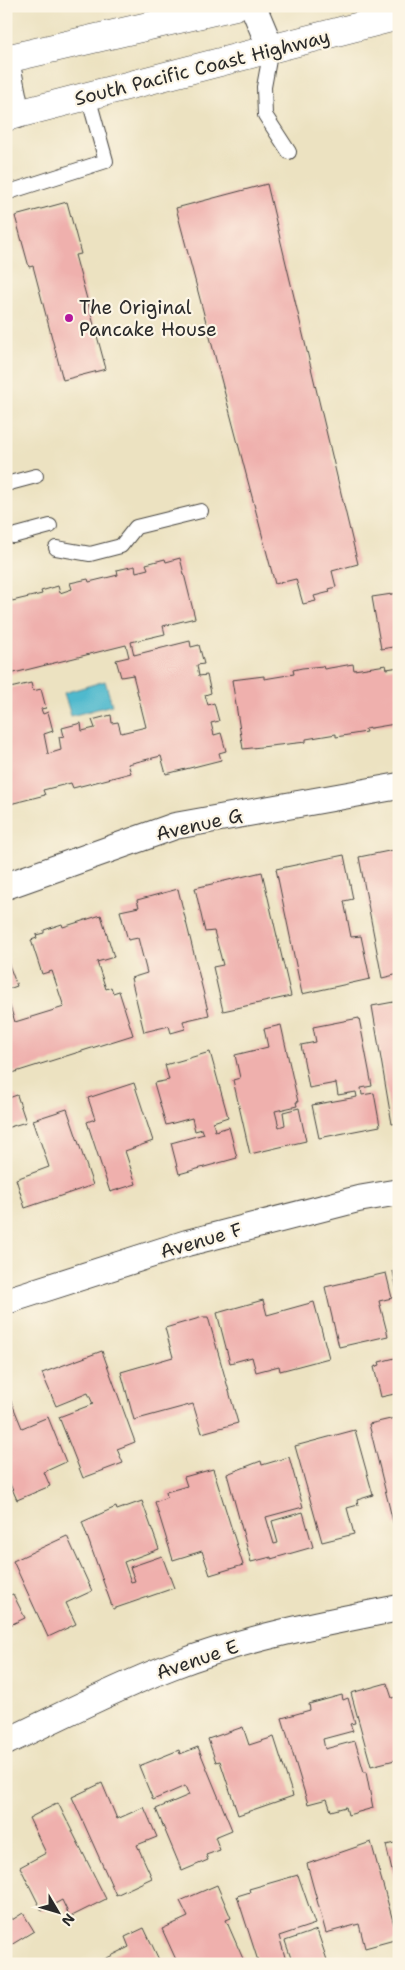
<svg xmlns="http://www.w3.org/2000/svg" width="405" height="1970" font-family="'Shantell Sans',sans-serif">
<style>
.water{fill:#50b9cd;stroke:#3e727c}
.building{fill:#efb0ad}
.lines{fill:none;stroke-linecap:round;stroke-linejoin:round}
.service-casing{stroke:#484642;stroke-width:16}
.minor-casing{stroke:#484642;stroke-width:28}
.trunk-casing{stroke:#484642;stroke-width:29}
.service{stroke:#fff;stroke-width:14}
.minor{stroke:#fff;stroke-width:26}
.trunk{stroke:#fff;stroke-width:28}
.poi-dot{fill:#b5179e;stroke:#fcf5e5;stroke-width:2}
.labels{text-anchor:middle;stroke-width:4.5;stroke-linejoin:round;paint-order:stroke}
.street-label{font-size:19px;fill:#2b2b2b;stroke:#fcf5e5}
.poi-label{font-size:19px;fill:#2b2b2b;stroke:#fcf5e5;text-anchor:start}
</style>
<rect width="100%" height="100%" fill="#fcf5e5"/>
<filter id="ink" filterUnits="userSpaceOnUse"><feTurbulence type="fractalNoise" baseFrequency=".02" numOctaves="2"/><feDisplacementMap in="SourceGraphic" scale="10" xChannelSelector="R" yChannelSelector="G"/><feConvolveMatrix kernelMatrix="1 2 1 2 8 2 1 2 1" color-interpolation-filters="sRGB"/></filter>
<filter id="wash" filterUnits="userSpaceOnUse"><feTurbulence type="fractalNoise" baseFrequency=".0096" numOctaves="4" result="noise"/><feDisplacementMap in="SourceGraphic" scale="20" xChannelSelector="R" yChannelSelector="G"/><feGaussianBlur stdDeviation="1.12" result="paint"/><feColorMatrix in="noise" values="0 0 0 0 0 0 0 0 0 0 0 0 0 0 0 0 0 1.4 0 .05"/><feComposite in="paint" operator="in"/></filter>
<g filter="url(#wash)">
<rect width="100%" height="100%" fill="#ece2c1"/>
<polygon class="water" points="105,681 112,705 71,716 64,693"/>
<g id="blocks">
<g class="building">
<polygon points="267,184 358,564 332,571 336,587 329,589 330,592 314,596 316,601 303,604 296,579 275,584 176,208"/>
<polygon points="67,202 81,254 75,255 106,369 63,380 33,266 29,267 15,216"/>
<polygon points="180,558 195,618 163,626 165,634 131,642 134,655 190,641 191,647 199,645 204,664 197,665 199,676 207,675 211,693 205,695 208,705 214,703 219,721 211,723 214,735 221,733 226,751 219,753 221,760 166,774 161,756 128,764 131,773 73,788 71,783 43,790 45,795 10,804 6,789 6,689 31,683 33,691 41,689 46,708 41,709 43,714 48,712 53,731 44,734 48,754 61,750 59,737 64,736 62,728 81,723 82,731 95,728 92,720 111,715 112,723 118,722 121,733 146,727 133,675 121,677 116,660 129,657 126,645 6,675 6,599 11,598 12,601 42,594 41,591 58,586 60,593 72,589 70,583 88,579 89,582 118,575 117,570 135,566 136,572 148,569 146,564 165,559 166,562"/>
<polygon points="399,593 399,646 381,649 372,597"/>
<polygon points="353,664 354,670 386,665 387,669 399,667 399,728 396,728 395,724 365,729 366,732 336,737 336,734 306,739 306,742 243,749 232,680 264,676 264,679 294,674 293,670 302,668 323,666 324,669"/>
<polygon points="399,849 399,974 382,978 359,857"/>
<polygon points="344,855 353,899 344,901 351,937 361,936 370,979 302,994 276,869"/>
<polygon points="262,872 291,996 223,1011 213,967 223,965 214,931 205,932 195,888"/>
<polygon points="178,889 209,1015 183,1021 185,1029 171,1033 169,1026 144,1032 131,978 147,973 138,938 128,940 120,911 139,907 137,900"/>
<polygon points="101,915 114,957 97,962 106,989 111,987 113,993 119,991 133,1035 6,1075 6,994 15,1022 64,1007 52,971 42,974 31,940 37,938 36,935 44,933 44,930 62,924 63,927"/>
<polygon points="6,957 17,986 6,990"/>
<polygon points="399,1001 399,1123 392,1124 372,1006"/>
<polygon points="359,1018 372,1086 361,1088 362,1095 374,1093 380,1126 319,1138 312,1105 357,1097 356,1092 338,1095 336,1083 309,1088 301,1045 316,1042 313,1027"/>
<polygon points="281,1025 298,1102 296,1102 297,1106 275,1111 279,1127 285,1125 283,1112 299,1108 306,1141 250,1154 233,1080 240,1078 235,1055 268,1047 264,1029"/>
<polygon points="210,1052 228,1117 213,1122 215,1131 229,1127 237,1158 179,1174 171,1143 204,1134 202,1129 195,1131 192,1118 166,1125 154,1083 169,1080 165,1065"/>
<polygon points="134,1083 153,1141 125,1151 136,1184 110,1192 87,1122 95,1119 88,1098"/>
<polygon points="17,1095 26,1122 6,1128 6,1099"/>
<polygon points="67,1109 93,1185 25,1208 16,1179 49,1167 33,1120"/>
<polygon points="399,1270 399,1296 398,1296 393,1271"/>
<polygon points="386,1273 392,1298 379,1301 388,1336 339,1347 325,1287"/>
<polygon points="263,1300 267,1315 314,1302 329,1358 280,1371 279,1366 256,1372 252,1357 230,1363 217,1313"/>
<polygon points="203,1317 208,1317 238,1423 202,1433 193,1404 134,1420 121,1372 173,1357 165,1328"/>
<polygon points="102,1351 135,1442 117,1449 123,1463 83,1478 59,1417 93,1404 88,1393 56,1406 42,1373"/>
<polygon points="399,1357 399,1393 381,1397 374,1367 380,1365 379,1362"/>
<polygon points="6,1389 22,1428 48,1417 66,1462 44,1472 50,1486 17,1500 6,1475"/>
<polygon points="399,1417 399,1524 394,1526 369,1424"/>
<polygon points="355,1430 373,1495 357,1500 358,1505 347,1508 354,1534 322,1542 295,1446"/>
<polygon points="289,1457 303,1507 266,1517 274,1544 278,1543 272,1521 303,1512 313,1547 271,1559 271,1557 251,1562 227,1474 261,1461 262,1465"/>
<polygon points="213,1469 243,1565 210,1575 202,1551 173,1560 155,1502 167,1497 166,1492 187,1486 184,1477"/>
<polygon points="142,1501 159,1549 124,1562 131,1582 135,1581 130,1567 162,1556 174,1588 113,1609 82,1522 116,1507 117,1510"/>
<polygon points="67,1536 92,1591 66,1603 76,1624 48,1637 13,1561"/>
<polygon points="6,1587 10,1595 13,1594 25,1618 6,1627"/>
<polygon points="387,1683 392,1698 399,1696 399,1759 371,1766 351,1693"/>
<polygon points="342,1695 343,1700 348,1698 355,1723 350,1724 353,1731 323,1739 325,1749 355,1741 364,1772 366,1772 373,1808 348,1815 346,1807 331,1811 327,1799 308,1804 282,1718 310,1710 309,1704"/>
<polygon points="243,1727 249,1745 274,1737 293,1796 238,1815 220,1761 216,1762 208,1739"/>
<polygon points="198,1747 232,1830 215,1837 220,1850 206,1855 208,1860 182,1871 156,1809 189,1795 185,1786 153,1800 139,1766 179,1750 180,1754"/>
<polygon points="102,1783 117,1819 144,1807 157,1837 137,1845 152,1878 116,1895 72,1797"/>
<polygon points="58,1803 106,1899 70,1917 62,1900 42,1911 20,1867 46,1853 29,1818"/>
<polygon points="371,1842 398,1939 365,1948 359,1924 326,1933 307,1864"/>
<polygon points="399,1842 399,1897 398,1897 386,1845"/>
<polygon points="298,1875 315,1924 279,1936 287,1964 259,1964 237,1896 250,1892 249,1889"/>
<polygon points="217,1885 231,1918 226,1920 244,1961 237,1964 178,1964 162,1929 188,1917 180,1901"/>
<polygon points="6,1910 12,1920 23,1913 34,1931 6,1948"/>
<polygon points="144,1928 161,1964 95,1964 129,1947 125,1937"/>
<polygon points="317,1930 328,1963 293,1964 285,1941"/>
</g>
</g>
</g>
<g filter="url(#ink)">
<use href="#blocks" fill-opacity="0" stroke="#484642" stroke-width="1"/>
<g class="lines">
<g class="service-casing">
<g id="service">
<polyline points="271,49 264,87 265,115 289,152"/>
<polyline points="6,193 106,161 88,96"/>
<polyline points="6,484 36,476"/>
<polyline points="13,536 50,526"/>
<polyline points="56,548 90,554 121,546 136,527 201,511"/>
</g>
</g>
<g class="minor-casing">
<g id="minor">
<polyline points="253,6 271,49"/>
<polyline points="6,60 17,115"/>
<polyline points="6,886 175,826 399,786"/>
<polyline points="6,1301 187,1243 358,1199 399,1192"/>
<path d="M 6,1742 C 61,1716 115,1688 172,1666 C 245,1638 322,1623 399,1608"/>
</g>
</g>
<g class="trunk-casing">
<g id="trunk">
<polyline points="6,59 235,6"/>
<polyline points="6,117 399,16"/>
</g>
</g>
<use href="#service" class="service"/>
<use href="#minor" class="minor"/>
<use href="#trunk" class="trunk"/>
</g>
</g>
<circle class="poi-dot" cx="69" cy="318" r="5"/>
<g class="labels">
<g class="street-label">
<text transform="translate(202 67) rotate(-14)" y="7">South Pacific Coast Highway</text>
<text transform="translate(199 824) rotate(-13)" y="7">Avenue G</text>
<text transform="translate(201 1240) rotate(-16)" y="7">Avenue F</text>
<text transform="translate(197 1659) rotate(-19)" y="7">Avenue E</text>
</g>
<g class="poi-label">
<text x="79" y="314">The Original<tspan x="79" dy="22">Pancake House</tspan></text>
</g>
</g>
<rect width="405" height="1970" fill="none" stroke="#fcf5e5" stroke-width="25"/>
<g transform="translate(58 1912) rotate(128)" stroke="#fcf5e5" stroke-width="4" paint-order="stroke">
<path d="M0-4L9 19L0 12L-9 19Z" fill="#2b2b2b"/>
<text y="-8" font-size="14" font-weight="bold" text-anchor="middle" fill="#2b2b2b">N</text>
</g>
</svg>
